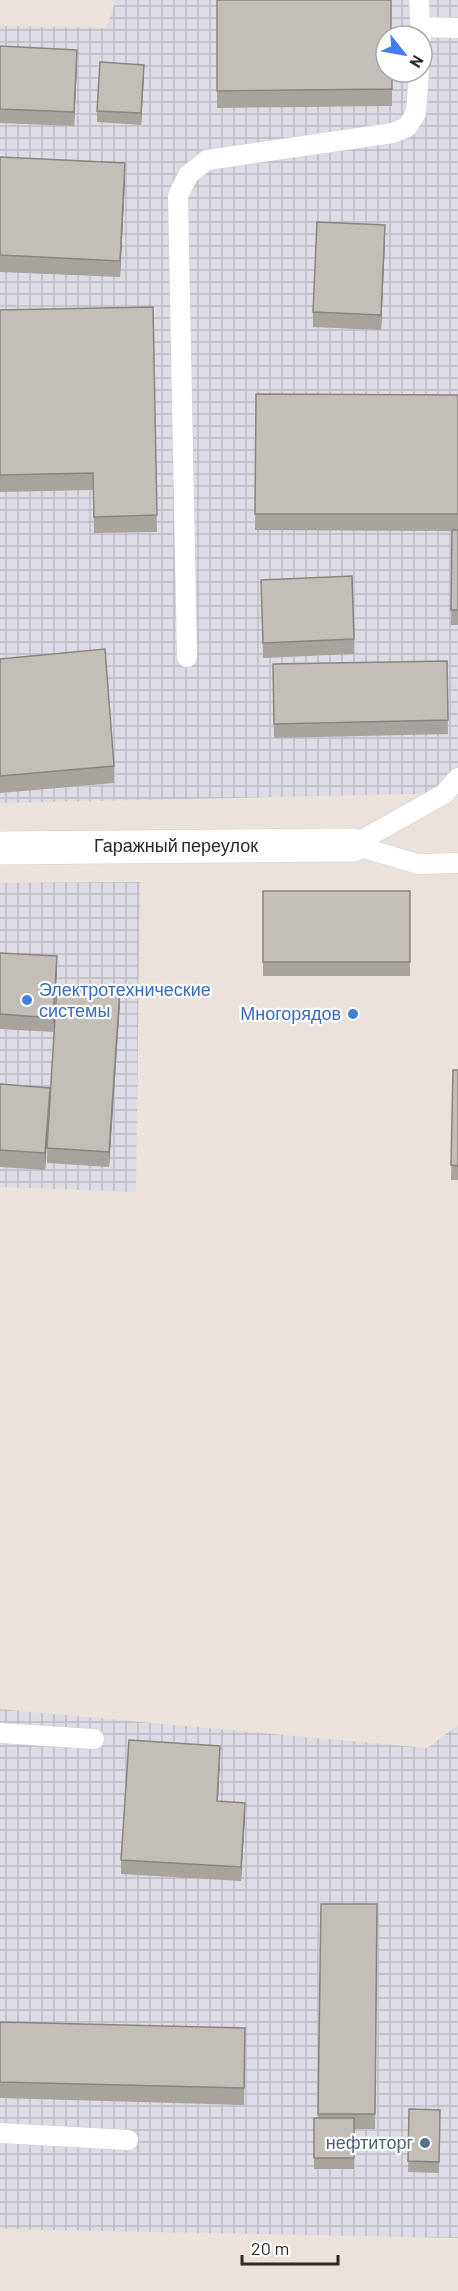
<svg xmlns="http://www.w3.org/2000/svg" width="458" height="2291" font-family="Barlow,sans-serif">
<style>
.industrial{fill:url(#industrial-grid);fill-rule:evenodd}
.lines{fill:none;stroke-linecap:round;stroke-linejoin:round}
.lane-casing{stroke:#cad0db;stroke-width:21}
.street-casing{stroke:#cad0db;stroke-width:34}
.lane{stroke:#fff;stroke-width:20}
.street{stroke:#fff;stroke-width:33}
.wall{fill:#a9a39e}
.shaded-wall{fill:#898581}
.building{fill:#c4beb8;stroke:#898581;stroke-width:1.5}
.shop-dot{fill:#3f7fe0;stroke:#fff;stroke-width:2}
.service-dot{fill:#5c6f8a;stroke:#fff;stroke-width:2}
.labels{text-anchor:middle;stroke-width:4.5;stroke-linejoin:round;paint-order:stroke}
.street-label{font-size:18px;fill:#2a2a2a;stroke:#fff}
.shop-label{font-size:18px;fill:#366cbe;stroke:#fff;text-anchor:start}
.service-label{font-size:18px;fill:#4e5e75;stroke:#fff;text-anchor:end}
</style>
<defs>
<pattern id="industrial-grid" width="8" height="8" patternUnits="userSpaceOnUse" patternTransform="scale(1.5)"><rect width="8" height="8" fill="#dddce4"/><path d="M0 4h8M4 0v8" fill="none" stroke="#bebdc4"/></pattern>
</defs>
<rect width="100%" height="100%" fill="#ebe2dc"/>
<g class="industrial">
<path d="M 116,0 L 458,0 L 458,793 L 0,803 L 0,26 L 106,28 ZM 386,36 L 422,36 L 422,72 L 386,72 Z"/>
<polygon points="140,882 136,1192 0,1187 0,883"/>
<polygon points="0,1709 427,1748 458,1725 458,2238 0,2229"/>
</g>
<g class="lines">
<g class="lane-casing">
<g id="lane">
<polyline points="419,0 421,36"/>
<polyline points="422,27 458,28"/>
<polyline points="187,657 178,196 188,175 207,160 393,133 407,127 416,113 419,72"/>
<polyline points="353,845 444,794 458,778"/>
<polyline points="353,845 418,864 458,863"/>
<polyline points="0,1733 94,1739"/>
<polyline points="0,2133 128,2140"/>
</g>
</g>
<g class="street-casing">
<polyline id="street" points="0,848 353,845"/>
</g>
<use href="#lane" class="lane"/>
<use href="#street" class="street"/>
</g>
<g class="wall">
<polygon points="217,0 392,72 392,106 217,108"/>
<polygon points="0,46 77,64 74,126 0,123"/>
<polygon points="144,76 141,125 97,122 97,111"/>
<polygon points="0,157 125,180 120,277 0,272"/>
<polygon points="385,240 381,330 313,327 313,312"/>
<polygon points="153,307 157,532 94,533 93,490 0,492 0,310"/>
<polygon points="256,394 458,395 458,625 451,625 452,531 255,530"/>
<polygon points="261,580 354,639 354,654 263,658"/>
<polygon points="0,659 114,766 114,783 0,793"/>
<polygon points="447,661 448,734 274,738 273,664"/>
<rect x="263" y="891" width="147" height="85"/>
<polygon points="0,953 57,971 53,1032 0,1029"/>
<polygon points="120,1003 109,1167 47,1163 48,1122 45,1170 0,1167 0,1084 50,1103"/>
<polygon points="453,1070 458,1070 458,1180 451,1180"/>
<polygon points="220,1761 218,1801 245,1817 241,1881 121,1874 121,1860"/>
<polygon points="321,1904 377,1904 375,2129 354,2129 354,2169 314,2169 314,2118 318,2118"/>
<polygon points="0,2022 245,2045 244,2105 0,2098"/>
<polygon points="409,2109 440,2110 439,2173 408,2172"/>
</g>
<g class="shaded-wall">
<polygon points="77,50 77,64 74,126 74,112"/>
<polygon points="144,65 144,76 141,125 141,113"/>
<polygon points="125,163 125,180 120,277 120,261"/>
<polygon points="385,225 385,240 381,330 381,315"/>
<polygon points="57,956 57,971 53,1032 53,1018"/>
<polygon points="120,989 120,1003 109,1167 109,1152"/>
<polygon points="50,1088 50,1104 45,1170 45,1153"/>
<polygon points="220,1746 220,1761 217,1816 217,1801"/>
<polygon points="245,1803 245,1817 241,1881 241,1867"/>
</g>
<g class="building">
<polygon points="217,0 391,0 391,36 386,36 386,72 392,72 392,89 217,91"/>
<polygon points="0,46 77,50 74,112 0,109"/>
<polygon points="100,62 144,65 141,113 97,111"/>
<polygon points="0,157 125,163 120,261 0,255"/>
<polygon points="317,222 385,225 381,315 313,312"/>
<polygon points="153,307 157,515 94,517 93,473 0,475 0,310"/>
<polygon points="256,394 458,395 458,514 255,514"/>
<polygon points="452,530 458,530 458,610 451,610"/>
<polygon points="352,576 354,639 263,643 261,580"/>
<polygon points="105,649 114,766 0,776 0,659"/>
<polygon points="447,661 448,720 274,724 273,664"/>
<rect x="263" y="891" width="147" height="71"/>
<polygon points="0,953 57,956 53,1018 0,1014"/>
<polygon points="57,985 120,989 109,1152 47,1148"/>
<polygon points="453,1070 458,1070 458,1166 451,1165"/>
<polygon points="0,1084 50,1088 45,1153 0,1150"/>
<polygon points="129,1740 220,1746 217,1801 245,1803 241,1867 121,1860"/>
<polygon points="321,1904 377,1904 375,2114 318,2114"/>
<polygon points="0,2022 245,2028 244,2088 0,2082"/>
<polygon points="409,2109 440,2110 439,2162 408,2161"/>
<rect x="314" y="2118" width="40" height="40"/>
</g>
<g class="shop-dot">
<circle cx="27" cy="1000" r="6"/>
<circle cx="353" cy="1014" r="6"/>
</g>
<circle class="service-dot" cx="425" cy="2143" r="6"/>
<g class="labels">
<g class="street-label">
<text x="176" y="852">Гаражный переулок</text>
</g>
<g class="shop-label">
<text x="39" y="996">Электротехнические<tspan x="39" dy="21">системы</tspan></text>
<text x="341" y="1020" text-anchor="end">Многорядов</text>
</g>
<g class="service-label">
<text x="413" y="2149">нефтиторг</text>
</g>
</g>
<g transform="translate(404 54) rotate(121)"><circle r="28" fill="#ffffff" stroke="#aaaaaa" stroke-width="1.5"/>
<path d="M0-4.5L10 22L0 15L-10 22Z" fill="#427cf2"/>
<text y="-9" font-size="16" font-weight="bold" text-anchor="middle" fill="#2a2a2a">N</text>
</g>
<path d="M242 2255v9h96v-9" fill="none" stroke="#2a2a2a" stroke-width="3"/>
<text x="251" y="2255" font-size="18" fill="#2a2a2a" stroke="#ffffff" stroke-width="4.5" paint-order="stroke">20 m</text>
</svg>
